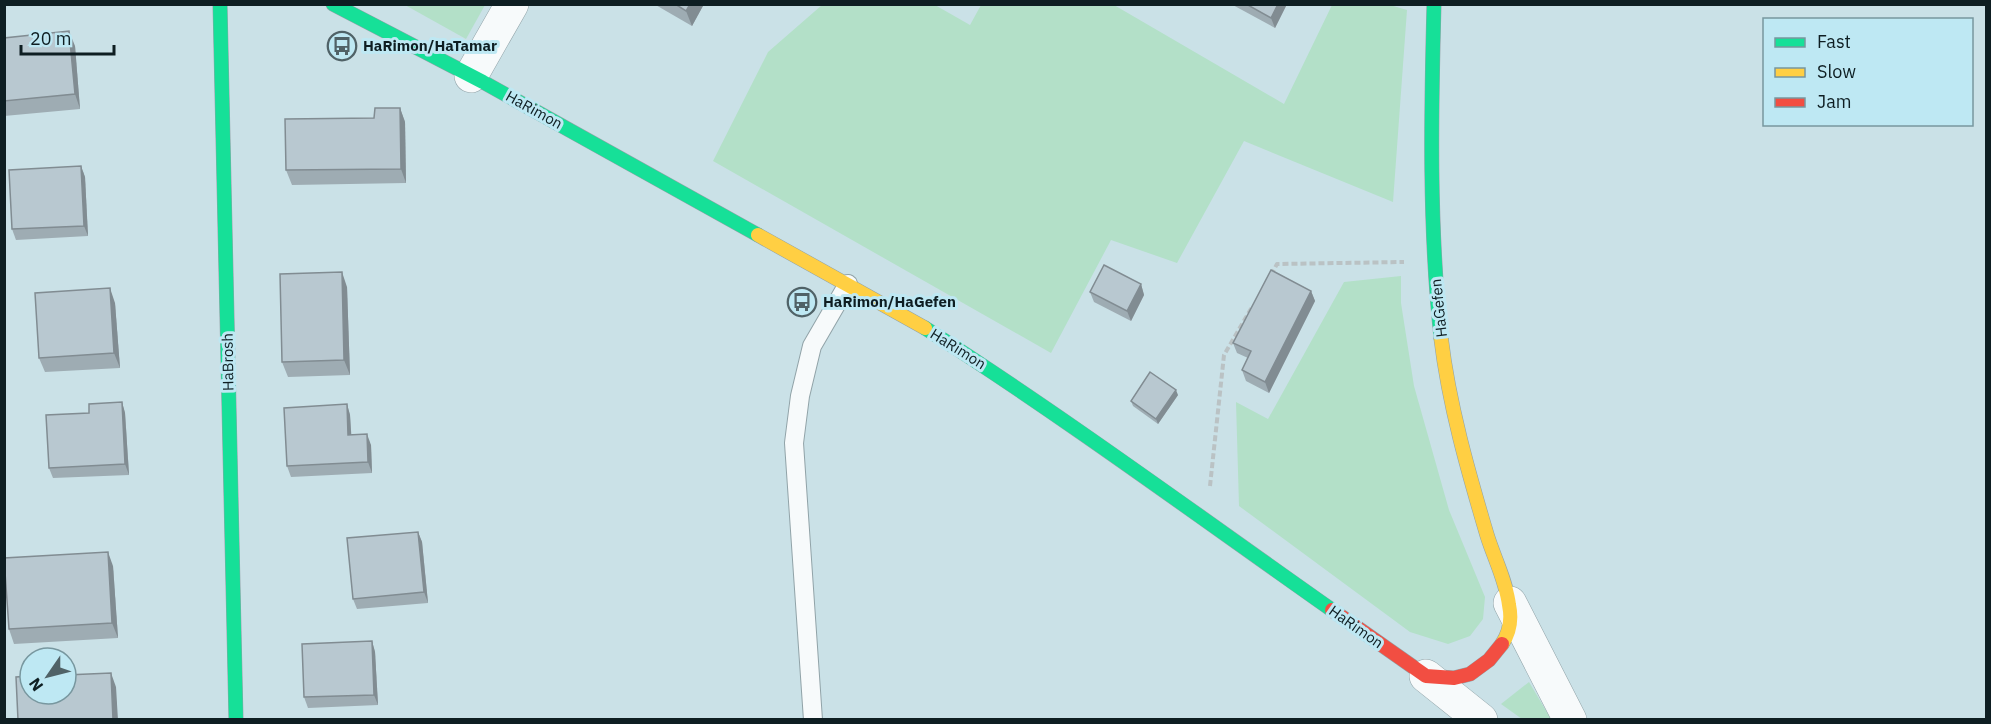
<svg xmlns="http://www.w3.org/2000/svg" width="1991" height="724" font-family="'IBM Plex Sans',sans-serif">
<style>
.green{fill:#b3e0c8}
.lines{fill:none;stroke-linecap:round;stroke-linejoin:round}
.lane-casing{stroke:#91a3a8;stroke-width:20}
.street-casing{stroke:#91a3a8;stroke-width:34}
.fast-casing{stroke:#91a3a8;stroke-width:15}
.slow-casing{stroke:#91a3a8;stroke-width:15}
.jam-casing{stroke:#91a3a8;stroke-width:15}
.path{stroke:#bac2c4;stroke-width:4;stroke-dasharray:6 3;stroke-linecap:butt}
.lane{stroke:#f7fafb;stroke-width:18}
.street{stroke:#f7fafb;stroke-width:33}
.fast{stroke:#16e098;stroke-width:14}
.slow{stroke:#ffcf43;stroke-width:14}
.jam{stroke:#f24e42;stroke-width:14}
.wall{fill:#9eacb3}
.shaded-wall{fill:#818c92}
.building{fill:#b8c8d0;stroke:#818c92;stroke-width:1.5}
.labels{text-anchor:middle;stroke-width:6;stroke-linejoin:round;paint-order:stroke}
.poi-label{font-size:15px;font-weight:bold;fill:#0e1e22;stroke:#bee8f3;text-anchor:start}
.street-label{font-size:15px;fill:#0e1e22;stroke:#bee8f3}
</style>
<rect width="100%" height="100%" fill="#cae1e7"/>
<g class="green">
<polygon points="405,5 485,5 466,39"/>
<polygon points="822,5 935,5 970,25 981,5 1114,5 1284,104 1332,5 1390,5 1407,10 1393,202 1244,141 1177,263 1111,240 1051,353 713,161 768,52"/>
<polygon points="1401,276 1401,303 1414,386 1449,510 1485,597 1483,619 1470,636 1448,644 1410,632 1239,506 1236,402 1268,419 1344,282"/>
<polygon points="1529,682 1551,719 1522,719 1501,704"/>
</g>
<g class="lines">
<g class="lane-casing">
<polyline id="lane" points="813,720 794,443 800,396 812,346 848,284"/>
</g>
<g class="street-casing">
<g id="street">
<polyline points="471,76 512,4"/>
<polyline points="1510,603 1570,720"/>
<polyline points="1426,676 1481,720"/>
</g>
</g>
<g class="fast-casing">
<g id="fast">
<polyline points="220,4 236,720"/>
<polyline points="333,4 483,82 758,235"/>
<path d="M 1434,4 C 1431,116 1429,227 1441,338"/>
<path d="M 925,328 C 1064,417 1197,515 1332,610"/>
</g>
</g>
<g class="slow-casing">
<g id="slow">
<polyline points="758,235 925,328"/>
<path d="M 1441,338 C 1449,405 1468,471 1487,535 C 1494,558 1506,580 1509,605 C 1512,619 1510,632 1502,644"/>
</g>
</g>
<g class="jam-casing">
<polyline id="jam" points="1332,610 1426,676 1454,678 1470,674 1489,660 1502,644"/>
</g>
<g class="path">
<polyline points="1271,275 1277,264 1404,262"/>
<polyline points="1210,486 1224,355 1252,307"/>
</g>
<use href="#lane" class="lane"/>
<use href="#street" class="street"/>
<use href="#fast" class="fast"/>
<use href="#slow" class="slow"/>
<use href="#jam" class="jam"/>
</g>
<g class="wall">
<polygon points="654,4 704,4 692,26"/>
<polygon points="1231,4 1287,4 1275,28"/>
<polygon points="4,38 75,46 80,109 4,116"/>
<polygon points="400,108 405,122 406,183 292,185 286,170 374,118"/>
<polygon points="81,166 85,177 88,236 16,240 12,229"/>
<polygon points="1141,284 1144,295 1131,321 1094,302 1090,292"/>
<polygon points="347,287 350,375 288,377 282,362"/>
<polygon points="1311,291 1315,301 1269,393 1246,381 1242,370 1248,358 1237,353 1233,343"/>
<polygon points="115,303 120,368 45,372 39,358"/>
<polygon points="1178,395 1158,424 1133,406 1131,401"/>
<polygon points="122,402 125,413 129,475 53,478 49,468 89,413"/>
<polygon points="347,404 350,415 351,435 371,445 372,473 291,477 287,466"/>
<polygon points="418,532 422,542 428,603 357,609 353,599"/>
<polygon points="113,566 118,638 14,644 9,629"/>
<polygon points="372,641 375,652 378,705 308,708 304,697"/>
</g>
<g class="shaded-wall">
<polygon points="690,4 704,4 692,26 686,11"/>
<polygon points="1278,4 1287,4 1275,28 1271,18"/>
<polygon points="69,31 75,46 80,109 75,94"/>
<polygon points="400,108 405,122 406,183 401,169"/>
<polygon points="81,166 85,177 88,236 84,226"/>
<polygon points="342,272 347,287 350,375 344,360"/>
<polygon points="1141,284 1144,295 1131,321 1127,311"/>
<polygon points="110,288 115,303 120,368 114,353"/>
<polygon points="1311,291 1315,301 1269,393 1265,382"/>
<polygon points="1176,390 1178,395 1158,424 1156,419"/>
<polygon points="122,402 125,413 129,475 125,464"/>
<polygon points="347,404 350,415 352,446 348,435"/>
<polygon points="367,434 371,445 372,473 368,462"/>
<polygon points="418,532 422,542 428,603 424,592"/>
<polygon points="108,552 113,566 118,638 112,623"/>
<polygon points="372,641 375,652 378,705 374,695"/>
<polygon points="111,673 116,687 118,720 113,720"/>
</g>
<g class="building">
<polygon points="675,4 690,4 686,11"/>
<polygon points="1246,4 1278,4 1271,18"/>
<polygon points="69,31 75,94 4,101 4,38"/>
<polygon points="375,108 400,108 401,169 286,170 285,119 374,118"/>
<polygon points="81,166 84,226 12,229 9,170"/>
<polygon points="1104,265 1141,284 1127,311 1090,292"/>
<polygon points="1271,270 1311,291 1265,382 1242,370 1251,351 1233,343"/>
<polygon points="342,272 344,360 282,362 280,274"/>
<polygon points="110,288 114,353 39,358 35,293"/>
<polygon points="1150,372 1176,390 1156,419 1131,401"/>
<polygon points="122,402 125,464 49,468 46,415 89,413 89,404"/>
<polygon points="347,404 348,435 367,434 368,462 287,466 284,408"/>
<polygon points="418,532 424,592 353,599 347,538"/>
<polygon points="108,552 112,623 9,629 4,558"/>
<polygon points="372,641 374,695 304,697 302,644"/>
<polygon points="111,673 113,720 18,720 16,677 30,676 30,694 66,694 66,675"/>
</g>
<defs>
<g id="bus-ring" transform="scale(1.5)"><circle r="9.5" fill="#bee8f3" stroke="#506267" stroke-width="1.5"/><path d="M-5-6H5V4H4V6H2V4H-2V6H-4V4H-5ZM-3.5-4V0h7V-4ZM-3.5 1.2v1.5H-2V1.2ZM2 1.2v1.5H3.5V1.2Z" fill="#506267"/></g>
</defs>
<g fill-rule="evenodd">
<use href="#bus-ring" x="342" y="46"/>
<use href="#bus-ring" x="802" y="302"/>
</g>
<g class="labels">
<g class="poi-label">
<text x="363" y="51">HaRimon/HaTamar</text>
<text x="823" y="307">HaRimon/HaGefen</text>
</g>
<g class="street-label">
<text transform="translate(534 110) rotate(29)" y="5">HaRimon</text>
<text transform="translate(1439 308) rotate(-96)" y="5">HaGefen</text>
<text transform="translate(958 349) rotate(32)" y="5">HaRimon</text>
<text transform="translate(228 362) rotate(-91)" y="5">HaBrosh</text>
<text transform="translate(1356 627) rotate(35)" y="5">HaRimon</text>
</g>
</g>
<rect width="1991" height="724" fill="none" stroke="#0e1e22" stroke-width="12"/>
<rect x="1763" y="18" width="210" height="108" fill="#bee8f3" stroke="#78979f" stroke-width="1.5"/>
<rect x="1775" y="38" width="30" height="9" fill="#16e098" stroke="#78979f" stroke-width="1.5"/>
<text x="1817" y="48" font-size="18" fill="#0e1e22">Fast</text>
<rect x="1775" y="68" width="30" height="9" fill="#ffcf43" stroke="#78979f" stroke-width="1.5"/>
<text x="1817" y="78" font-size="18" fill="#0e1e22">Slow</text>
<rect x="1775" y="98" width="30" height="9" fill="#f24e42" stroke="#78979f" stroke-width="1.5"/>
<text x="1817" y="108" font-size="18" fill="#0e1e22">Jam</text>
<g transform="translate(48 676) rotate(235)"><circle r="28" fill="#bee8f3" stroke="#78979f" stroke-width="1.5"/>
<path d="M0-4.5L10 22L0 15L-10 22Z" fill="#506267"/>
<text y="-9" font-size="16" font-weight="bold" text-anchor="middle" fill="#0e1e22">N</text>
</g>
<path d="M21 45v9h93v-9" fill="none" stroke="#0e1e22" stroke-width="3"/>
<text x="30" y="45" font-size="18" fill="#0e1e22" stroke="#bee8f3" stroke-width="4.5" paint-order="stroke">20 m</text>
</svg>
